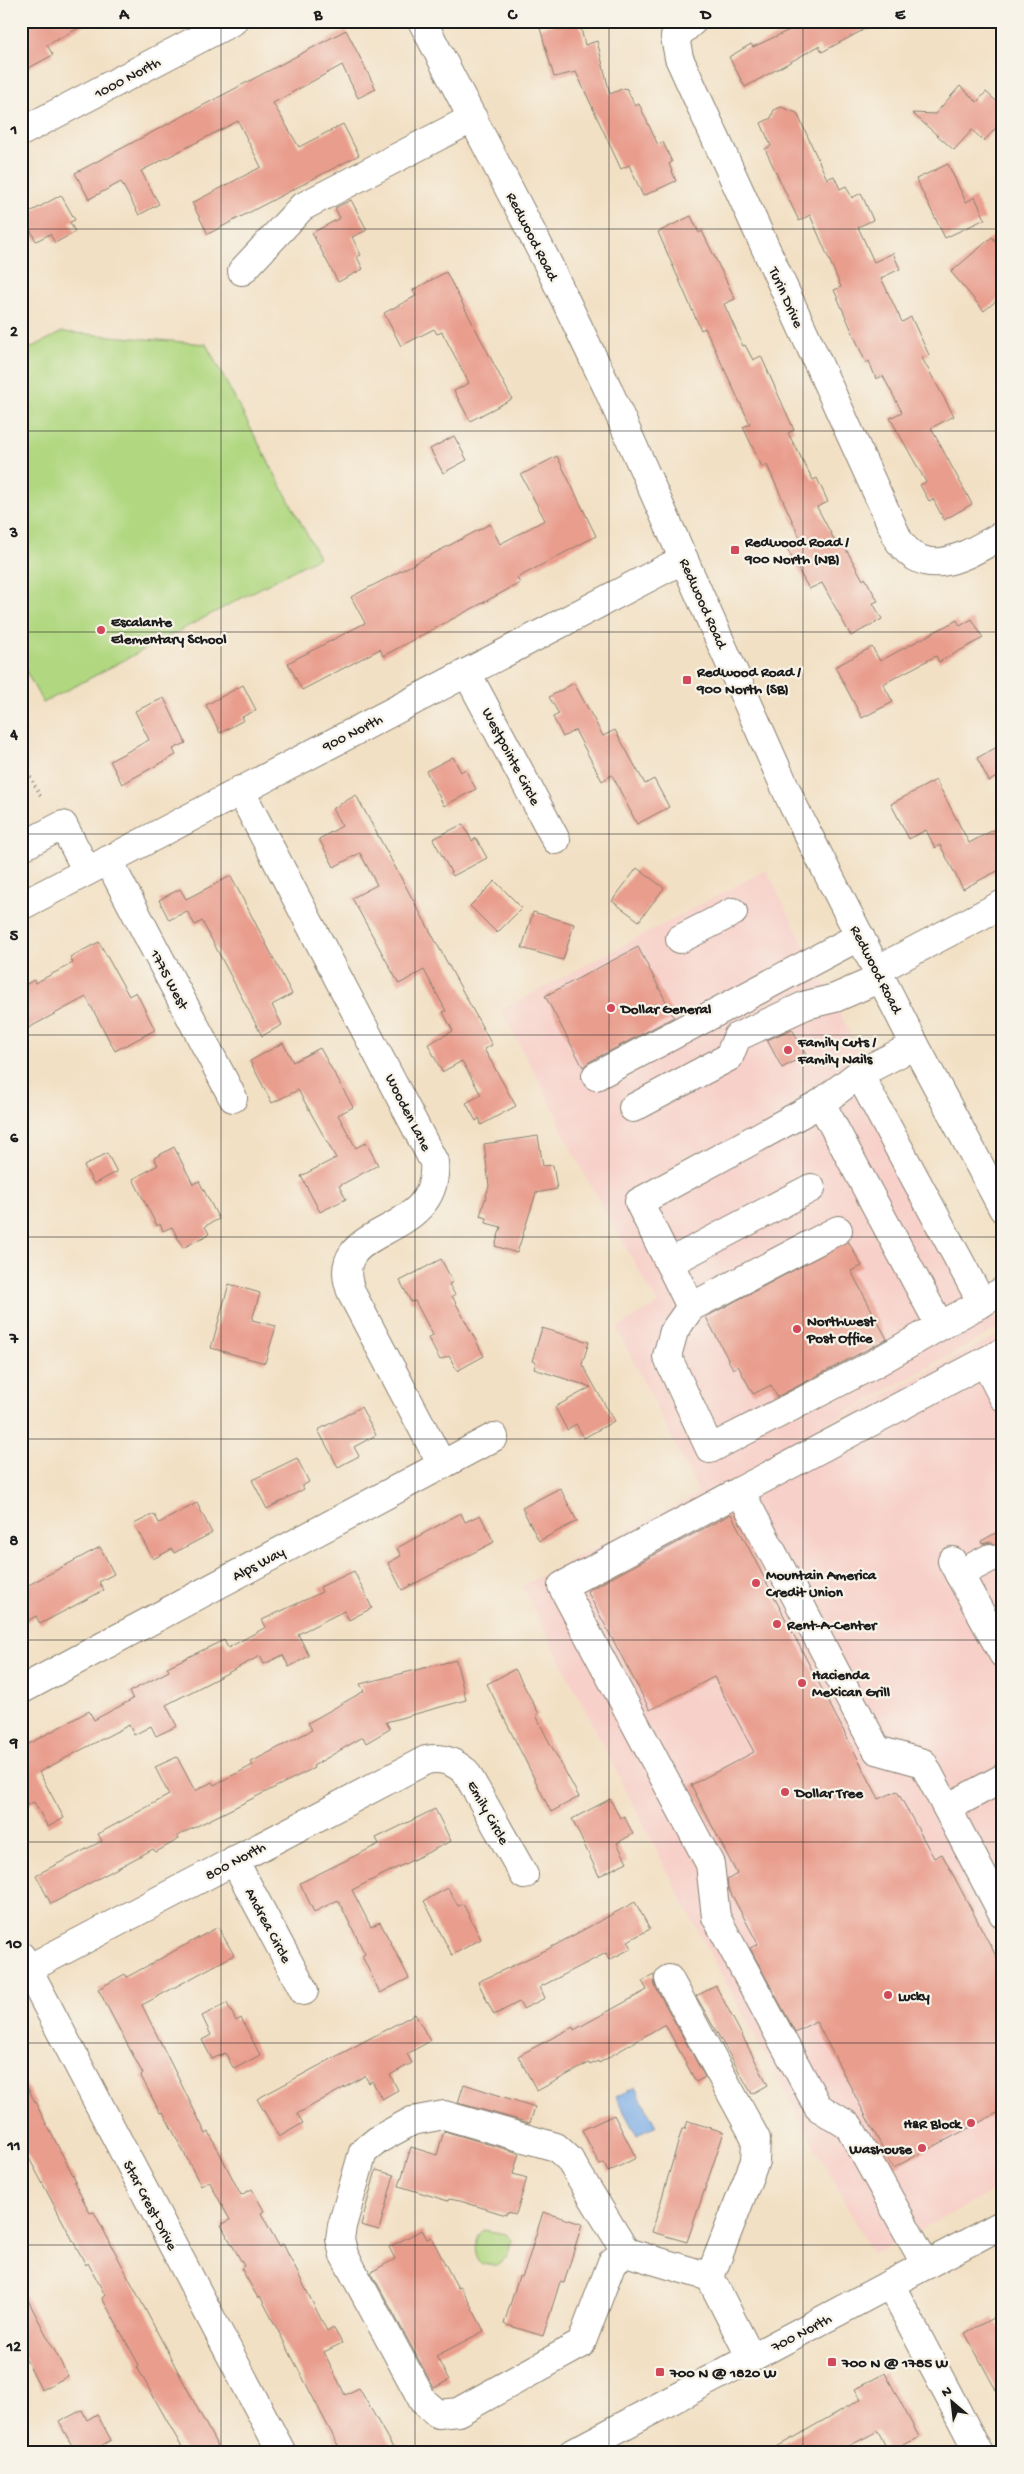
<svg xmlns="http://www.w3.org/2000/svg" width="1024" height="2474" font-family="'Gochi Hand',sans-serif">
<style>
.built{fill:#f7d0c9}
.green{fill:#b1d881;stroke:#667a4e}
.water{fill:#7cade7;stroke:#4c6482}
.building{fill:#e99d8d}
.lines{fill:none;stroke-linecap:round;stroke-linejoin:round}
.minor-casing{stroke:#877e70;stroke-width:30}
.major-casing{stroke:#877e70;stroke-width:30}
.path{stroke:#877e70;stroke-width:3;stroke-dasharray:1 4;stroke-linecap:butt}
.minor{stroke:#fff;stroke-width:28}
.major{stroke:#fff;stroke-width:28}
.grid{fill:none;stroke:#1c1c1c;stroke-width:1;stroke-opacity:0.55}
.poi-dot{fill:#d1495b;stroke:#f7f3e8;stroke-width:2}
.labels{text-anchor:middle;stroke-width:4.5;stroke-linejoin:round;paint-order:stroke}
.street-label{font-size:15px;fill:#1c1c1c;stroke:#f7f3e8}
.poi-label{font-size:15px;font-weight:bold;fill:#1c1c1c;stroke:#f7f3e8;text-anchor:start}
.neatline{fill:none;stroke:#1c1c1c;stroke-width:2}
.grid-label{font-size:16px;text-anchor:middle;font-weight:bold;fill:#1c1c1c}
</style>
<rect width="100%" height="100%" fill="#f7f3e8"/>
<filter id="ink" filterUnits="userSpaceOnUse"><feTurbulence type="fractalNoise" baseFrequency=".02" numOctaves="2"/><feDisplacementMap in="SourceGraphic" scale="10" xChannelSelector="R" yChannelSelector="G"/><feConvolveMatrix kernelMatrix="1 2 1 2 8 2 1 2 1" color-interpolation-filters="sRGB"/></filter>
<filter id="wash" filterUnits="userSpaceOnUse"><feTurbulence type="fractalNoise" baseFrequency=".0096" numOctaves="4" result="noise"/><feDisplacementMap in="SourceGraphic" scale="20" xChannelSelector="R" yChannelSelector="G"/><feGaussianBlur stdDeviation="1.12" result="paint"/><feColorMatrix in="noise" values="0 0 0 0 0 0 0 0 0 0 0 0 0 0 0 0 0 1.4 0 .05"/><feComposite in="paint" operator="in"/></filter>
<g filter="url(#wash)">
<rect width="100%" height="100%" fill="#f2e0c4"/>
<polygon class="built" points="766,870 1001,1327 739,1472 1003,1332 1003,2186 873,2255 700,1935 522,1586 699,1493 617,1328 658,1304 587,1179 560,1127 556,1113 501,1010"/>
<g class="green">
<polygon points="62,332 206,344 319,557 43,703 21,662 21,353"/>
<path d="M 483,2230 L 506,2234 L 512,2240 L 507,2257 L 495,2266 L 482,2264 C 473,2255 473,2238 483,2230 Z"/>
</g>
<polygon class="water" points="635,2087 656,2126 637,2136 616,2097"/>
<g id="blocks">
<g class="building">
<polygon points="21,21 92,21 47,45 53,55 21,72"/>
<polygon points="566,21 579,21 585,45 597,41 610,94 624,88 627,89 635,106 639,104 658,145 663,142 672,162 669,164 676,181 643,196 629,165 621,169 576,72 554,77 540,28"/>
<polygon points="809,21 880,21 822,52 819,46 745,87 729,57 751,44 753,47"/>
<polygon points="346,30 376,89 358,98 342,65 273,103 299,147 343,124 359,155 208,234 192,203 261,167 238,121 141,171 159,204 139,215 121,182 89,199 75,173"/>
<polygon points="960,86 977,102 986,92 1003,107 1003,120 984,141 972,130 954,150 912,113 935,114"/>
<polygon points="781,107 797,113 827,179 834,176 840,189 846,186 852,198 861,193 873,220 858,227 874,262 893,253 900,269 881,278 902,322 911,317 929,355 922,358 954,416 931,428 972,504 944,520 933,499 929,501 920,485 926,482 890,418 902,412 883,376 876,379 869,361 866,363 834,290 841,287 810,215 799,221 765,149 771,146 761,123 771,118 774,110"/>
<polygon points="948,164 966,202 975,197 985,219 945,238 916,179"/>
<polygon points="61,195 75,220 70,222 75,232 55,243 50,234 36,241 23,216"/>
<polygon points="351,200 367,230 352,237 361,255 357,257 363,269 338,282 312,233 340,218 335,208"/>
<polygon points="691,216 699,233 702,231 735,299 724,304 743,346 745,345 753,360 761,356 794,430 788,433 813,480 817,478 828,502 817,507 837,545 842,542 863,580 865,578 878,601 873,603 882,619 851,636 822,583 809,589 787,549 801,540 767,465 762,467 743,427 750,424 705,328 701,330 658,232"/>
<polygon points="992,237 1003,250 1003,295 984,311 951,272"/>
<polygon points="446,272 512,399 470,421 454,391 469,383 442,332 437,334 434,329 401,346 384,313 416,296 413,290"/>
<polygon points="454,436 467,460 443,473 430,449"/>
<polygon points="557,456 596,536 517,578 520,583 383,656 380,649 302,690 288,663 365,623 351,597 490,524 500,544 545,520 521,475"/>
<polygon points="972,619 983,638 939,662 936,656 883,684 893,702 862,718 835,667 872,647 880,661 957,620 960,626"/>
<polygon points="574,683 603,736 615,730 645,784 654,779 669,807 637,824 612,775 602,781 575,730 563,737 553,717 559,714 549,697"/>
<polygon points="243,685 256,710 242,717 244,720 220,733 206,705"/>
<polygon points="164,698 186,743 173,749 176,755 122,784 110,761 149,740 135,711"/>
<polygon points="997,747 1003,758 1003,774 989,781 977,758"/>
<polygon points="453,757 461,772 465,769 476,789 444,806 426,771"/>
<polygon points="936,780 969,843 1003,825 1003,868 963,889 940,845 935,848 926,830 909,839 891,804"/>
<polygon points="356,795 492,1045 484,1049 516,1106 481,1125 480,1118 476,1121 466,1103 481,1095 462,1061 442,1072 428,1044 453,1031 443,1012 446,1011 424,970 399,984 352,898 377,885 360,853 334,867 319,839 342,826 332,809"/>
<polygon points="463,824 472,841 476,838 487,858 453,876 433,839"/>
<polygon points="637,868 664,888 639,921 612,901"/>
<polygon points="231,876 292,994 272,1005 282,1025 262,1036 202,921 195,925 187,911 169,920 159,900 180,889 186,899"/>
<polygon points="495,881 522,908 497,933 470,906"/>
<polygon points="533,912 574,924 563,960 522,948"/>
<polygon points="99,942 129,996 136,992 155,1030 115,1051 86,997 21,1032 21,987 34,980 35,983 73,963 70,957"/>
<polygon points="638,947 674,1017 589,1062 583,1067 545,996"/>
<polygon points="792,1029 806,1055 782,1068 767,1040"/>
<polygon points="283,1043 293,1062 320,1048 353,1107 338,1115 356,1148 366,1142 378,1165 339,1186 346,1199 320,1212 301,1176 336,1158 298,1090 272,1103 250,1061"/>
<polygon points="538,1136 543,1166 553,1165 557,1189 536,1193 517,1253 495,1246 501,1227 486,1223 487,1218 480,1216 489,1186 484,1144"/>
<polygon points="174,1147 193,1184 199,1181 219,1219 205,1226 209,1234 183,1248 172,1227 163,1231 160,1224 157,1226 133,1179 158,1165 154,1158"/>
<polygon points="107,1153 117,1172 94,1184 84,1166"/>
<polygon points="848,1241 862,1266 851,1271 887,1339 777,1397 771,1385 753,1394 738,1366 733,1369 706,1317"/>
<polygon points="441,1259 453,1282 449,1284 455,1295 452,1296 484,1356 457,1371 449,1356 440,1360 428,1338 433,1335 415,1301 411,1302 400,1281"/>
<polygon points="229,1284 260,1293 252,1320 276,1326 265,1363 211,1348"/>
<polygon points="542,1328 589,1342 582,1364 614,1421 584,1438 576,1424 567,1430 555,1407 591,1387 534,1369 536,1362 532,1361"/>
<polygon points="361,1407 376,1435 354,1447 359,1456 338,1467 318,1430"/>
<polygon points="297,1458 309,1482 302,1486 304,1489 267,1509 252,1480"/>
<polygon points="560,1488 577,1521 539,1541 522,1508"/>
<polygon points="197,1503 212,1533 174,1553 172,1549 153,1559 134,1524 154,1514 159,1523"/>
<polygon points="461,1513 465,1522 480,1515 494,1542 402,1590 388,1563 401,1556 397,1548"/>
<polygon points="731,1514 879,1799 897,1791 934,1858 942,1854 1003,1969 1003,2110 893,2168 816,2021 795,2032 750,1948 758,1944 728,1888 727,1880 737,1874 691,1785 754,1752 714,1677 650,1710 587,1591"/>
<polygon points="1003,1529 1003,1549 991,1542 982,1544 981,1541"/>
<polygon points="100,1547 114,1574 99,1582 104,1590 40,1624 36,1616 21,1625 21,1589"/>
<polygon points="354,1571 372,1608 349,1620 344,1611 298,1634 309,1656 289,1667 283,1655 264,1664 260,1656 166,1705 177,1726 156,1736 151,1726 134,1735 129,1725 39,1772 64,1818 48,1827 34,1802 21,1808 21,1740 25,1746 89,1711 94,1720 133,1699 129,1692 169,1671 167,1667 224,1640 228,1648 266,1627 262,1620 322,1592 320,1587"/>
<polygon points="456,1660 466,1700 386,1722 390,1729 366,1743 363,1737 313,1766 314,1768 177,1836 179,1839 156,1852 153,1849 51,1904 36,1875 102,1841 98,1834 169,1795 155,1767 177,1757 195,1791 212,1782 214,1785 253,1765 251,1762 312,1730 308,1723 364,1691 360,1684"/>
<polygon points="515,1669 539,1714 536,1715 546,1736 579,1797 551,1812 487,1684"/>
<polygon points="610,1799 620,1818 624,1816 633,1834 617,1843 627,1862 599,1876 572,1819"/>
<polygon points="435,1809 451,1841 352,1890 371,1927 380,1922 409,1978 380,1993 362,1956 365,1954 338,1900 314,1912 300,1883 379,1844 376,1838"/>
<polygon points="448,1888 458,1906 463,1904 481,1939 452,1955 424,1901"/>
<polygon points="635,1902 650,1929 628,1941 632,1948 609,1960 606,1953 540,1987 545,1998 523,2009 519,2002 494,2015 478,1982 546,1950"/>
<polygon points="218,1927 234,1955 142,2005 206,2134 209,2132 241,2195 252,2189 264,2211 261,2213 279,2246 283,2244 327,2331 333,2327 342,2343 324,2352 345,2395 359,2388 396,2453 342,2453 260,2296 258,2298 241,2268 244,2266 221,2225 230,2220 209,2181 201,2186 163,2112 160,2113 141,2076 143,2074 98,1989 125,1974 127,1977"/>
<polygon points="654,1975 655,1986 705,2077 696,2082 665,2024 599,2063 598,2061 590,2065 589,2063 537,2091 518,2056 573,2027 574,2030 647,1990 642,1981"/>
<polygon points="716,1986 768,2085 752,2094 696,1996"/>
<polygon points="227,2003 236,2021 241,2018 260,2055 234,2069 225,2053 212,2059 202,2040 211,2035 202,2016"/>
<polygon points="415,2014 430,2041 407,2054 412,2063 390,2075 398,2090 382,2099 372,2081 369,2083 365,2076 297,2114 303,2123 279,2137 257,2099"/>
<polygon points="21,2075 76,2181 74,2182 90,2213 94,2212 221,2453 185,2453 137,2367 139,2365 102,2298 105,2295 88,2263 86,2265 21,2143"/>
<polygon points="464,2084 535,2107 530,2123 458,2103"/>
<polygon points="614,2115 636,2158 608,2172 604,2163 600,2165 582,2130"/>
<polygon points="688,2121 724,2132 687,2242 652,2232 682,2129 685,2129"/>
<polygon points="444,2131 519,2153 513,2174 527,2178 516,2214 507,2212 506,2215 460,2201 449,2199 448,2201 399,2186 411,2147 437,2155"/>
<polygon points="376,2170 394,2175 379,2230 361,2225"/>
<polygon points="543,2212 582,2224 564,2283 560,2282 543,2336 504,2324 519,2276 522,2277 526,2267"/>
<polygon points="422,2230 427,2239 431,2237 453,2279 458,2288 461,2287 484,2331 436,2356 449,2380 434,2388 371,2272 395,2259 389,2247"/>
<polygon points="21,2287 68,2376 42,2390 21,2350"/>
<polygon points="993,2318 1003,2335 1003,2403 965,2333"/>
<polygon points="885,2373 919,2437 889,2453 878,2431 847,2447 850,2453 766,2453 861,2399 855,2389"/>
<polygon points="82,2410 87,2420 97,2414 111,2440 88,2453 76,2453 59,2422"/>
</g>
</g>
</g>
<g filter="url(#ink)">
<use href="#blocks" fill-opacity="0" stroke="#877e70" stroke-width="1"/>
<g class="lines">
<g class="minor-casing">
<g id="minor">
<path d="M 693,21 L 675,37 L 679,58 L 899,541 C 929,583 968,553 1003,535"/>
<polyline points="21,132 233,21"/>
<polyline points="242,271 302,207 473,118"/>
<polyline points="467,673 556,840"/>
<path d="M 240,790 L 434,1162 C 441,1244 319,1220 353,1296 L 442,1465"/>
<polyline points="21,847 63,825 87,871"/>
<polyline points="108,860 233,1098"/>
<polyline points="21,906 684,559"/>
<polyline points="680,939 733,912"/>
<polyline points="877,970 1003,904"/>
<polyline points="915,1045 859,1074 821,1103 940,1326 1003,1291"/>
<polyline points="859,1074 982,1303"/>
<polyline points="596,1076 860,936"/>
<polyline points="633,1108 729,1057 737,1037 806,1005 835,998 881,978"/>
<polyline points="838,1230 691,1307 674,1331 667,1356 710,1449 874,1364 940,1326"/>
<polyline points="669,1263 811,1188"/>
<polyline points="691,1307 639,1202 821,1103"/>
<polyline points="1003,1352 740,1491 877,1750 923,1763 1003,1914"/>
<polyline points="985,1362 1003,1397"/>
<polyline points="740,1491 562,1586 710,1864 716,1917 818,2107 849,2126 926,2265"/>
<polyline points="952,1561 1003,1654"/>
<polyline points="959,1574 990,1558"/>
<polyline points="21,1690 494,1437"/>
<polyline points="947,1808 1003,1778"/>
<polyline points="234,1860 304,1991"/>
<polyline points="21,1956 282,2453"/>
<path d="M 28,1969 L 426,1760 C 442,1757 453,1761 466,1772 L 524,1875"/>
<polyline points="669,1979 756,2139 755,2161 710,2277"/>
<polyline points="626,2252 569,2159 556,2147 444,2115 412,2121 379,2139 363,2152 342,2226 340,2239 344,2255 423,2401 438,2414 458,2412 581,2344 612,2262 626,2252 710,2277 751,2358"/>
<polyline points="890,2284 979,2453"/>
</g>
</g>
<g class="major-casing">
<g id="major">
<polyline points="422,21 547,262 607,387 793,805 915,1045 1003,1209"/>
<polyline points="572,2453 1003,2224"/>
</g>
</g>
<g class="path">
<polyline points="21,719 27,729 21,732"/>
<polyline points="21,759 41,797"/>
</g>
<use href="#minor" class="minor"/>
<use href="#major" class="major"/>
</g>
</g>
<path class="grid" d="M 221,21 L 221,2453M 415,21 L 415,2453M 609,21 L 609,2453M 803,21 L 803,2453M 21,229 L 1003,229M 21,431 L 1003,431M 21,632 L 1003,632M 21,834 L 1003,834M 21,1035 L 1003,1035M 21,1237 L 1003,1237M 21,1439 L 1003,1439M 21,1640 L 1003,1640M 21,1842 L 1003,1842M 21,2043 L 1003,2043M 21,2245 L 1003,2245"/>
<g class="poi-dot">
<rect x="730" y="545" width="10" height="10" rx="2.5"/>
<circle cx="101" cy="630" r="5"/>
<rect x="682" y="675" width="10" height="10" rx="2.5"/>
<circle cx="611" cy="1008" r="5"/>
<circle cx="788" cy="1050" r="5"/>
<circle cx="797" cy="1329" r="5"/>
<circle cx="756" cy="1583" r="5"/>
<circle cx="777" cy="1624" r="5"/>
<circle cx="802" cy="1683" r="5"/>
<circle cx="785" cy="1792" r="5"/>
<circle cx="888" cy="1995" r="5"/>
<circle cx="971" cy="2123" r="5"/>
<circle cx="922" cy="2148" r="5"/>
<rect x="827" y="2357" width="10" height="10" rx="2.5"/>
<rect x="655" y="2367" width="10" height="10" rx="2.5"/>
</g>
<g class="labels">
<g class="street-label">
<text transform="translate(127 77) rotate(-28)" y="5">1000 North</text>
<text transform="translate(533 236) rotate(63)" y="5">Redwood Road</text>
<text transform="translate(787 297) rotate(66)" y="5">Turin Drive</text>
<text transform="translate(704 603) rotate(66)" y="5">Redwood Road</text>
<text transform="translate(352 732) rotate(-27)" y="5">900 North</text>
<text transform="translate(512 756) rotate(62)" y="5">Westpointe Circle</text>
<text transform="translate(877 969) rotate(63)" y="5">Redwood Road</text>
<text transform="translate(170 979) rotate(62)" y="5">1775 West</text>
<text transform="translate(409 1112) rotate(63)" y="5">Wooden Lane</text>
<text transform="translate(258 1563) rotate(-28)" y="5">Alps Way</text>
<text transform="translate(489 1812) rotate(61)" y="5">Emily Circle</text>
<text transform="translate(235 1860) rotate(-28)" y="5">800 North</text>
<text transform="translate(269 1925) rotate(62)" y="5">Andrea Circle</text>
<text transform="translate(151 2205) rotate(62)" y="5">Star Crest Drive</text>
<text transform="translate(801 2332) rotate(-28)" y="5">700 North</text>
</g>
<g class="poi-label">
<text x="745" y="546">Redwood Road /<tspan x="745" dy="17">900 North (NB)</tspan></text>
<text x="111" y="626">Escalante<tspan x="111" dy="17">Elementary School</tspan></text>
<text x="697" y="676">Redwood Road /<tspan x="697" dy="17">900 North (SB)</tspan></text>
<text x="621" y="1013">Dollar General</text>
<text x="798" y="1046">Family Cuts /<tspan x="798" dy="17">Family Nails</tspan></text>
<text x="807" y="1325">Northwest<tspan x="807" dy="17">Post Office</tspan></text>
<text x="766" y="1579">Mountain America<tspan x="766" dy="17">Credit Union</tspan></text>
<text x="787" y="1629">Rent-A-Center</text>
<text x="812" y="1679">Hacienda<tspan x="812" dy="17">Mexican Grill</tspan></text>
<text x="795" y="1797">Dollar Tree</text>
<text x="898" y="2000">Lucky</text>
<text x="961" y="2128" text-anchor="end">H&amp;R Block</text>
<text x="912" y="2153" text-anchor="end">Washouse</text>
<text x="842" y="2367">700 N @ 1785 W</text>
<text x="670" y="2377">700 N @ 1820 W</text>
</g>
</g>
<rect width="1024" height="2474" fill="none" stroke="#f7f3e8" stroke-width="55"/>
<g transform="translate(952 2402) rotate(332)" stroke="#f7f3e8" stroke-width="4" paint-order="stroke">
<path d="M0-4L9 19L0 12L-9 19Z" fill="#1c1c1c"/>
<text y="-8" font-size="14" font-weight="bold" text-anchor="middle" fill="#1c1c1c">N</text>
</g>
<rect x="28" y="28" width="968" height="2418" class="neatline"/>
<g class="grid-label">
<text x="124" y="19">A</text>
<text x="318" y="19">B</text>
<text x="512" y="19">C</text>
<text x="706" y="19">D</text>
<text x="900" y="19">E</text>
<text x="14" y="134">1</text>
<text x="14" y="336">2</text>
<text x="14" y="537">3</text>
<text x="14" y="739">4</text>
<text x="14" y="940">5</text>
<text x="14" y="1142">6</text>
<text x="14" y="1343">7</text>
<text x="14" y="1545">8</text>
<text x="14" y="1747">9</text>
<text x="14" y="1948">10</text>
<text x="14" y="2150">11</text>
<text x="14" y="2351">12</text>
</g>
</svg>
